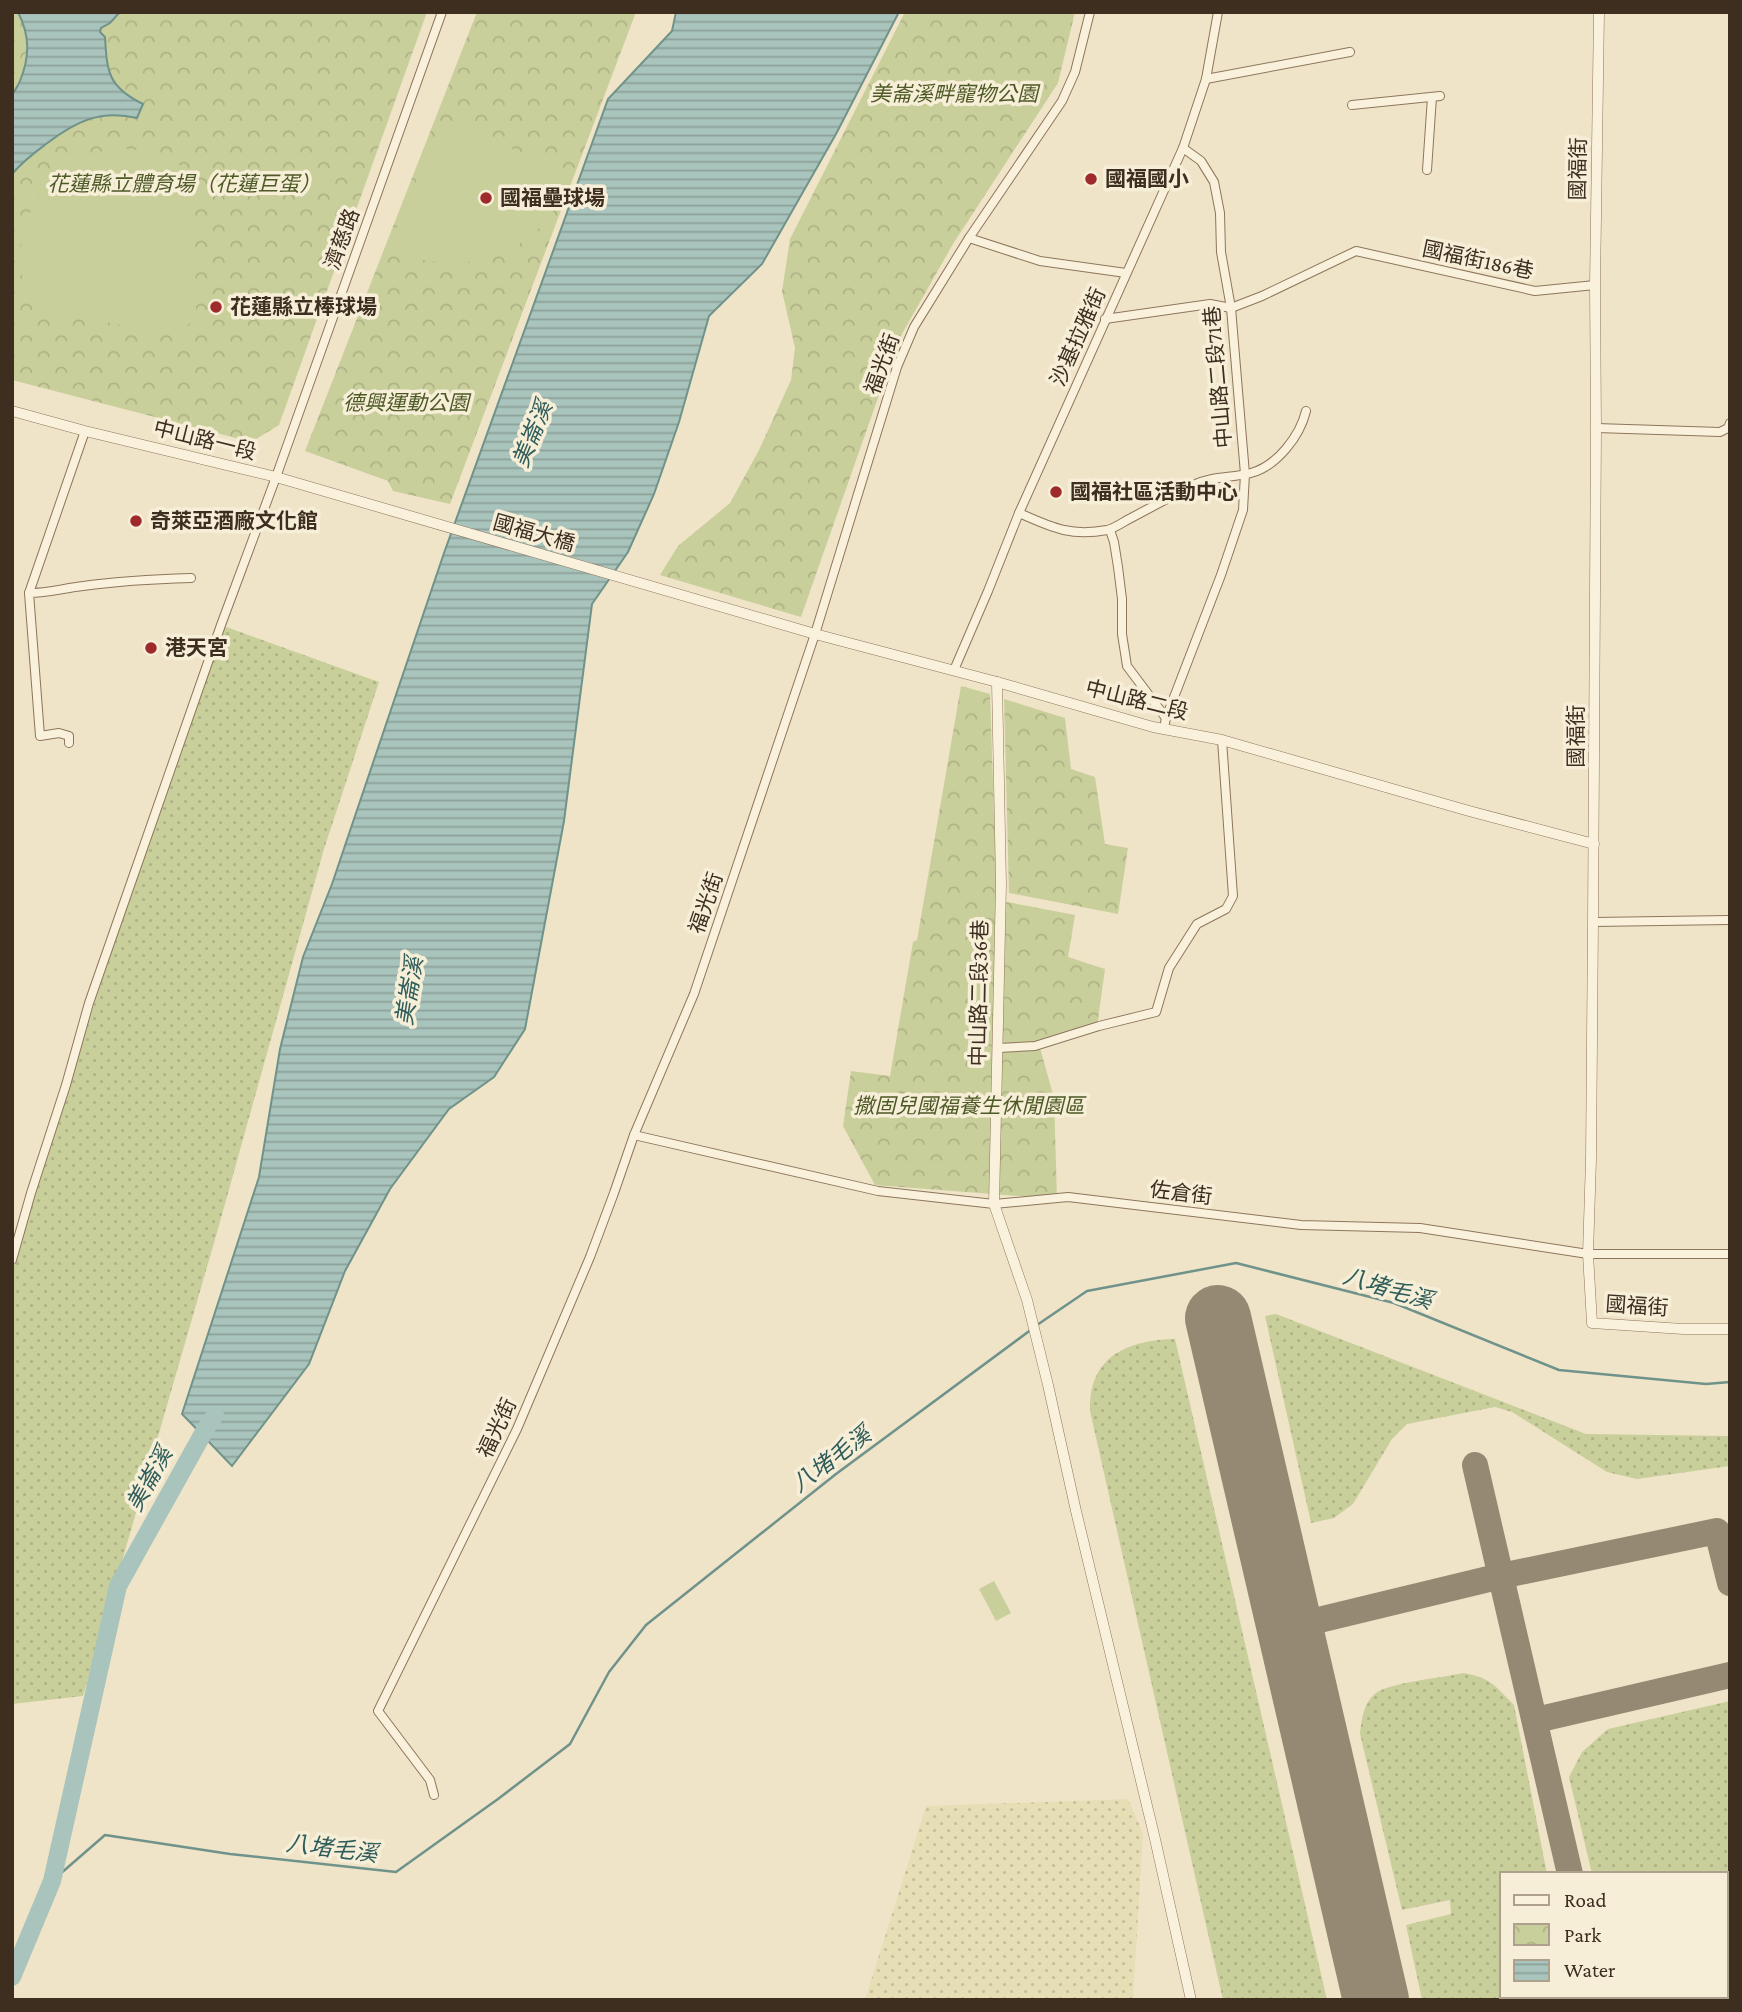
<svg xmlns="http://www.w3.org/2000/svg" width="1742" height="2012" font-family="'Crimson Pro','Noto Sans TC',serif">
<style>
.farmland{fill:url(#farmland-dots)}
.grass{fill:url(#grass-dots)}
.park{fill:url(#park-crowns)}
.garden{fill:#c9cf9b}
.water{fill:url(#water-rules);stroke:#6f938a;stroke-width:2}
.lines{fill:none;stroke-linecap:round;stroke-linejoin:round}
.stream{stroke:#6f938a;stroke-width:2.5}
.river{stroke:#a9c4bc;stroke-width:18}
.taxiway{stroke:#968974;stroke-width:26}
.runway{stroke:#968974;stroke-width:66}
.minor-casing{stroke:#8d765c;stroke-width:10}
.tertiary-casing{stroke:#8d765c;stroke-width:11}
.minor{stroke:#faf1dc;stroke-width:8}
.tertiary{stroke:#faf1dc;stroke-width:10}
.poi-dot{fill:#9e2a2b;stroke:#f7eed8;stroke-width:2.5}
.labels{text-anchor:middle;stroke-width:7;stroke-linejoin:round;paint-order:stroke}
.park-label{font-size:21px;font-style:italic;fill:#4d5a26;stroke:#f7eed8}
.street-label{font-size:21px;fill:#3d2e20;stroke:#f7eed8}
.poi-label{font-size:21px;font-weight:bold;fill:#3d2e20;stroke:#f7eed8;text-anchor:start}
.water-label{font-size:23px;font-style:italic;fill:#2f5d5a;stroke:#f7eed8}
</style>
<defs>
<pattern id="farmland-dots" width="8" height="8" patternUnits="userSpaceOnUse" patternTransform="scale(1.75)"><rect width="8" height="8" fill="#e6deb5"/><path d="M2 2h.1M6 6h.1" fill="none" stroke="#c6bf9b" stroke-width="1.8" stroke-linecap="round"/></pattern>
<pattern id="grass-dots" width="8" height="8" patternUnits="userSpaceOnUse" patternTransform="scale(1.75)"><rect width="8" height="8" fill="#c9cf9b"/><path d="M2 2h.1M6 6h.1" fill="none" stroke="#aeb285" stroke-width="1.8" stroke-linecap="round"/></pattern>
<pattern id="park-crowns" width="20" height="18" patternUnits="userSpaceOnUse" patternTransform="scale(1.75)"><rect width="20" height="18" fill="#c9cf9b"/><path d="M2 6a3 3 0 1 1 6 0M12 15a3 3 0 1 1 6 0" fill="none" stroke="#aeb285"/></pattern>
<pattern id="water-rules" width="6" height="5" patternUnits="userSpaceOnUse" patternTransform="scale(1.75)"><rect width="6" height="5" fill="#a9c4bc"/><path d="M0 2.5h6" fill="none" stroke="#8ba098"/></pattern>
</defs>
<rect width="100%" height="100%" fill="#f0e4c8"/>
<polygon class="farmland" points="1128,1799 1143,1833 1133,2000 865,2000 926,1806"/>
<g class="grass">
<polygon points="221,625 379,682 324,849 218,1229 83,1696 12,1704 12,1271 31,1193"/>
<polygon points="1276,1314 1586,1434 1730,1436 1730,1466 1637,1479 1607,1472 1512,1412 1495,1407 1407,1424 1392,1439 1353,1504 1334,1518 1311,1523 1265,1316"/>
<path d="M 1175,1339 L 1327,2000 L 1223,2000 L 1090,1411 C 1088,1357 1127,1340 1175,1339 Z"/>
<path d="M 1464,1673 C 1491,1678 1495,1686 1514,1705 L 1547,1874 L 1502,1874 L 1502,1996 L 1572,1996 L 1573,2000 L 1422,2000 L 1406,1925 L 1451,1914 L 1450,1900 L 1402,1910 L 1360,1734 C 1362,1719 1363,1703 1376,1693 C 1388,1683 1446,1677 1464,1673 Z"/>
<polygon points="1730,1701 1730,2000 1621,2000 1620,1996 1726,1996 1726,1874 1592,1874 1569,1777 1582,1752 1608,1729"/>
</g>
<g class="park">
<polygon points="12,12 427,12 279,425 251,442 12,380"/>
<polygon points="477,12 636,12 450,504 393,491 388,481 305,451"/>
<polygon points="905,12 1075,12 1058,83 953,244 898,341 801,617 660,575 678,546 730,503 759,450 791,380 795,348 782,291 790,239"/>
<polygon points="961,686 990,694 997,900 1075,915 1068,957 1105,969 1097,1027 1039,1044 1054,1098 1057,1199 875,1185 843,1126 851,1071 890,1076 913,942 917,940"/>
<polygon points="1004,699 1065,718 1071,769 1095,777 1105,844 1128,848 1118,914 1009,893"/>
</g>
<g class="garden">
<path d="M 442,120 L 572,173 C 545,255 465,282 388,249 Z"/>
<path d="M 126,149 C 158,151 167,156 193,174 L 196,310 C 190,324 185,332 170,335 L 33,307 C 29,298 23,287 22,277 C 13,222 44,168 99,152 C 108,150 118,150 126,149 Z"/>
<polygon points="994,1581 1011,1613 996,1621 979,1589"/>
</g>
<g class="water">
<path d="M 18,12 L 120,12 L 110,23 L 101,28 L 100,32 L 105,37 C 107,72 108,87 143,104 L 137,118 C 100,109 75,122 46,144 C 34,153 23,161 13,173 C 11,164 10,104 12,96 C 14,91 18,86 20,81 C 30,56 30,36 18,12 Z"/>
<polygon points="676,12 899,12 836,134 762,264 709,316 679,422 654,494 628,552 592,604 564,821 525,1029 494,1077 449,1109 390,1189 345,1271 309,1364 232,1466 182,1414 259,1177 280,1049 303,957 332,884 444,553 608,99 672,31"/>
</g>
<g class="lines">
<g class="stream">
<polyline points="1037,1325 1087,1291 1236,1263 1394,1303 1559,1370 1706,1384 1730,1382"/>
<polyline points="52,1881 105,1835 230,1854 396,1872 498,1799 570,1744 609,1672 646,1625 836,1474 1032,1329"/>
</g>
<polyline class="river" points="12,1977 52,1881 118,1586 205,1430 215,1415"/>
<g class="taxiway">
<polyline points="1475,1465 1570,1874"/>
<polyline points="1290,1627 1501,1576 1717,1531 1730,1583"/>
<polyline points="1536,1720 1730,1675"/>
<polyline points="1598,1996 1599,2000"/>
</g>
<polyline class="runway" points="1218,1318 1376,2000"/>
<g class="minor-casing">
<g id="minor">
<polyline points="1206,79 1350,52"/>
<polyline points="1352,105 1440,96"/>
<polyline points="1427,170 1432,97"/>
<polyline points="969,238 1040,261 1126,273"/>
<polyline points="1105,319 1210,304 1231,308 1262,296 1356,251 1535,291 1595,285"/>
<polyline points="1596,428 1720,432 1728,428 1730,423"/>
<path d="M 1019,513 C 1051,527 1070,537 1107,530 C 1115,528 1123,522 1131,518 C 1152,507 1172,496 1193,485 C 1211,476 1232,478 1251,473 C 1277,466 1300,436 1306,411"/>
<polyline points="1110,530 1114,542 1118,567 1122,599 1122,634 1127,666 1166,718"/>
<polyline points="29,593 85,431"/>
<polyline points="954,670 988,591 1019,513 1183,148 1206,79 1218,12"/>
<polyline points="1164,728 1166,718 1221,575 1243,510 1245,474 1231,308 1221,252 1220,213 1214,182 1201,161 1183,148"/>
<path d="M 69,743 L 69,736 L 59,733 L 40,736 L 29,593 C 48,593 65,588 83,586 C 119,581 155,579 191,578"/>
<polyline points="1593,922 1730,920"/>
<polyline points="998,1048 1035,1046 1099,1026 1156,1012 1169,968 1197,924 1226,909 1233,896 1222,740"/>
<polyline points="634,1135 878,1191 994,1204 1068,1197 1301,1225 1420,1228 1588,1254 1730,1254"/>
<polyline points="12,1260 31,1193 66,1085 89,1003 221,625 276,477 442,12"/>
<polyline points="434,1795 430,1780 378,1711 517,1429 590,1257 614,1193 634,1135 694,994 815,634 897,367 914,327 969,238 1062,101 1075,72 1090,12"/>
</g>
</g>
<g class="tertiary-casing">
<g id="tertiary">
<polyline points="1599,12 1595,285 1596,428 1593,922 1591,1159 1588,1254 1592,1323 1683,1329 1730,1329"/>
<polyline points="12,411 85,431 276,477 815,634 997,682 1153,727 1222,740 1469,811 1594,844"/>
<polyline points="997,682 1001,884 994,1204 1027,1300 1048,1385 1076,1511 1155,1839 1191,2000"/>
</g>
</g>
<use href="#minor" class="minor"/>
<use href="#tertiary" class="tertiary"/>
</g>
<g class="poi-dot">
<circle cx="1091" cy="179" r="7"/>
<circle cx="486" cy="198" r="7"/>
<circle cx="216" cy="307" r="7"/>
<circle cx="1056" cy="492" r="7"/>
<circle cx="136" cy="521" r="7"/>
<circle cx="151" cy="648" r="7"/>
</g>
<g class="labels">
<g class="park-label">
<text x="954" y="101">美崙溪畔寵物公園</text>
<text x="184" y="191">花蓮縣立體育場（花蓮巨蛋）</text>
<text x="406" y="410">德興運動公園</text>
<text x="969" y="1113">撒固兒國福養生休閒園區</text>
</g>
<g class="street-label">
<text transform="translate(1578 169) rotate(-89)" y="7">國福街</text>
<text transform="translate(342 239) rotate(-70)" y="7">濟慈路</text>
<text transform="translate(1478 260) rotate(12)" y="7">國福街186巷</text>
<text transform="translate(1078 337) rotate(-66)" y="7">沙基拉雅街</text>
<text transform="translate(882 364) rotate(-70)" y="7">福光街</text>
<text transform="translate(1218 377) rotate(-95)" y="7">中山路二段71巷</text>
<text transform="translate(205 440) rotate(14)" y="7">中山路一段</text>
<text transform="translate(534 533) rotate(16)" y="7">國福大橋</text>
<text transform="translate(1137 700) rotate(14)" y="7">中山路二段</text>
<text transform="translate(1576 736) rotate(-90)" y="7">國福街</text>
<text transform="translate(706 903) rotate(-71)" y="7">福光街</text>
<text transform="translate(979 993) rotate(-89)" y="7">中山路二段36巷</text>
<text transform="translate(1181 1193) rotate(7)" y="7">佐倉街</text>
<text transform="translate(1637 1306) rotate(4)" y="7">國福街</text>
<text transform="translate(497 1428) rotate(-65)" y="7">福光街</text>
</g>
<g class="poi-label">
<text x="1105" y="186">國福國小</text>
<text x="500" y="205">國福壘球場</text>
<text x="230" y="314">花蓮縣立棒球場</text>
<text x="1070" y="499">國福社區活動中心</text>
<text x="150" y="528">奇萊亞酒廠文化館</text>
<text x="165" y="655">港天宮</text>
</g>
<g class="water-label">
<text transform="translate(532 434) rotate(-68)" y="8">美崙溪</text>
<text transform="translate(409 991) rotate(-81)" y="8">美崙溪</text>
<text transform="translate(1388 1288) rotate(17)" y="8">八堵毛溪</text>
<text transform="translate(831 1459) rotate(-37)" y="8">八堵毛溪</text>
<text transform="translate(149 1479) rotate(-61)" y="8">美崙溪</text>
<text transform="translate(332 1848) rotate(7)" y="8">八堵毛溪</text>
</g>
</g>
<rect width="1742" height="2012" fill="none" stroke="#3d2e20" stroke-width="28"/>
<rect x="1500" y="1872" width="228" height="126" fill="#f7eed8" stroke="#ada18e" stroke-width="2"/>
<rect x="1514" y="1895" width="35" height="10" fill="#faf1dc" stroke="#ada18e" stroke-width="2"/>
<text x="1564" y="1907" font-size="21" fill="#3d2e20">Road</text>
<rect x="1514" y="1924" width="35" height="21" fill="url(#park-crowns)" stroke="#ada18e" stroke-width="2"/>
<text x="1564" y="1942" font-size="21" fill="#3d2e20">Park</text>
<rect x="1514" y="1960" width="35" height="21" fill="url(#water-rules)" stroke="#ada18e" stroke-width="2"/>
<text x="1564" y="1977" font-size="21" fill="#3d2e20">Water</text>
</svg>
